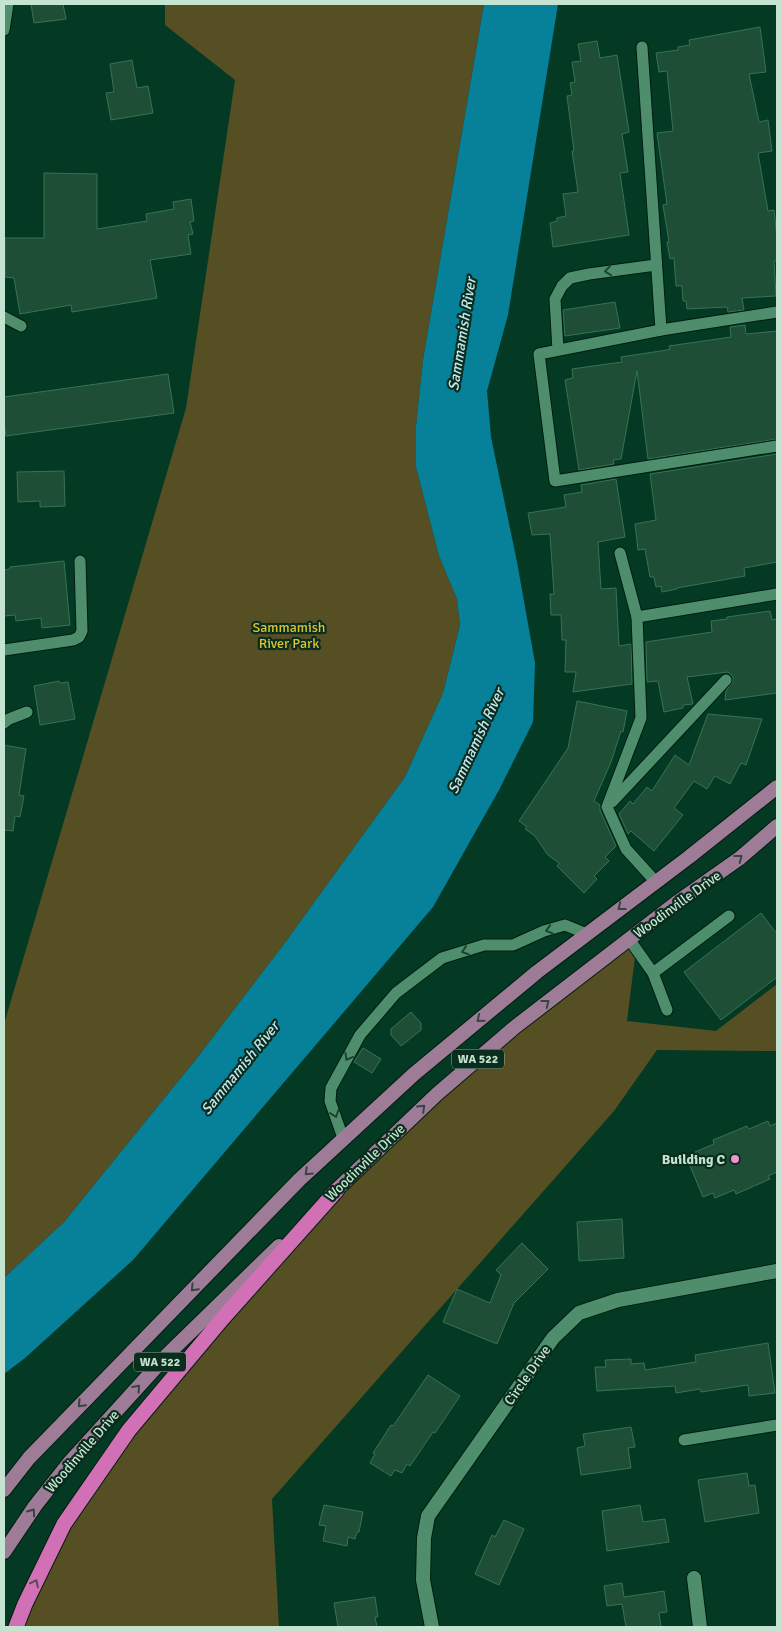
<svg xmlns="http://www.w3.org/2000/svg" width="781" height="1631" font-family="Signika,sans-serif">
<style>
.green{fill:#564f24}
.water{fill:#07809a}
.building{fill:#1f4e37;stroke:#357454}
.lines{fill:none;stroke-linecap:round;stroke-linejoin:round}
.service-casing{stroke:#001e0f;stroke-width:13}
.minor-casing{stroke:#001e0f;stroke-width:16}
.primary-casing{stroke:#001e0f;stroke-width:16}
.motorway-casing{stroke:#001e0f;stroke-width:17}
.service{stroke:#4f8e6d;stroke-width:11}
.minor{stroke:#4f8e6d;stroke-width:14}
.primary{stroke:#9e7c98;stroke-width:14}
.motorway{stroke:#d270b5;stroke-width:15}
.oneway{stroke:#1b4531}
.oneway2{stroke:#364542}
.oneway3{stroke:#5a485a}
.poi-dot{fill:#f391d5;stroke:#0a2d1d;stroke-width:2}
.labels{text-anchor:middle;stroke-width:4.5;stroke-linejoin:round;paint-order:stroke}
.shield{fill:#0a2d1d;stroke:#8cad9b;stroke-width:1}
.shield-label{font-size:12px;font-weight:bold;fill:#c4e4d1}
.park-label{font-size:14px;fill:#dbc331;stroke:#0a2d1d}
.street-label{font-size:14px;fill:#c4e4d1;stroke:#0a2d1d}
.poi-label{font-size:14px;font-weight:bold;fill:#c4e4d1;stroke:#0a2d1d;text-anchor:end}
.water-label{font-size:15px;font-style:italic;fill:#c4e6f1;stroke:#0a2d1d}
</style>
<rect width="100%" height="100%" fill="#043923"/>
<g class="green">
<polygon points="165,4 484,4 423,360 416,426 416,467 439,556 457,599 460,625 443,693 405,777 284,944 197,1058 64,1222 4,1278 4,1024 186,408 235,80 165,25"/>
<polygon points="638,933 627,1021 716,1031 777,984 777,1051 657,1050 614,1111 272,1499 279,1627 16,1627 64,1524 223,1318 437,1094"/>
</g>
<polygon class="water" points="484,4 558,4 508,315 487,391 491,437 517,562 535,663 533,722 499,790 433,907 133,1260 25,1358 4,1374 4,1278 64,1222 197,1058 284,944 405,777 443,693 460,625 457,599 439,556 416,467 416,426 423,360"/>
<g class="building">
<polygon points="31,4 63,4 66,19 34,23"/>
<polygon points="760,27 766,72 749,74 759,122 768,120 772,151 758,153 768,211 774,210 777,238 777,261 774,261 776,296 742,298 744,310 728,312 727,307 687,309 686,301 683,301 682,286 676,286 674,258 670,259 667,242 669,242 663,205 667,204 657,133 673,131 667,71 659,72 656,53 678,50 678,47 690,45 689,40"/>
<polygon points="597,41 600,58 617,55 629,132 622,134 628,172 620,173 629,235 553,247 550,223 557,221 557,218 566,216 563,194 578,192 572,151 574,151 567,96 572,95 570,83 575,82 572,62 581,61 578,44"/>
<polygon points="132,60 137,88 148,86 153,113 111,120 106,93 114,92 110,64"/>
<polygon points="44,173 97,174 97,229 147,221 146,214 174,209 173,202 191,199 194,221 190,222 193,234 188,235 191,254 150,260 157,298 72,312 71,305 20,314 14,278 5,277 5,238 44,238"/>
<polygon points="615,302 620,328 565,336 563,310"/>
<polygon points="745,325 746,334 777,331 777,439 648,459 637,371 621,459 613,460 614,464 579,470 565,380 573,378 572,369 622,362 621,357 667,350 670,349 669,346 731,337 730,327"/>
<polygon points="168,374 174,413 6,436 4,423 4,397"/>
<polygon points="777,454 777,562 744,568 745,576 677,588 677,589 662,592 661,586 656,587 654,577 650,577 645,549 638,550 635,524 656,520 650,474"/>
<polygon points="64,471 65,506 40,507 40,501 18,502 17,472"/>
<polygon points="616,479 625,537 598,542 601,589 616,588 619,646 631,644 632,684 573,692 576,672 565,672 566,640 562,640 561,615 551,615 550,594 554,594 550,534 532,535 528,513 566,507 564,495 582,492 581,485"/>
<polygon points="64,561 70,625 42,628 41,618 16,621 15,615 4,616 4,570 10,569 10,567"/>
<polygon points="770,611 772,620 777,619 777,693 725,700 726,691 733,681 733,677 728,672 687,677 693,704 683,705 683,708 664,712 658,681 647,682 646,642 712,632 711,621 727,619 727,617"/>
<polygon points="59,681 60,683 68,682 75,719 40,725 34,686"/>
<polygon points="577,701 627,711 623,732 621,731 611,762 594,801 600,805 600,810 616,846 605,857 609,861 594,876 597,879 584,893 557,866 559,863 548,855 535,836 525,829 527,827 519,821 568,748"/>
<polygon points="708,714 762,719 746,765 741,763 730,784 715,776 707,789 694,781 674,808 683,815 654,851 631,831 628,834 619,814 630,801 633,804 647,787 652,791 675,755 689,765"/>
<polygon points="4,745 26,749 19,795 24,796 20,817 15,816 13,831 4,830"/>
<polygon points="761,913 777,934 777,977 721,1020 684,972"/>
<polygon points="411,1012 421,1023 421,1030 401,1046 391,1035 391,1029"/>
<polygon points="363,1048 381,1059 372,1073 354,1062"/>
<polygon points="768,1121 770,1126 777,1123 777,1172 768,1176 770,1179 736,1194 734,1190 715,1198 713,1193 703,1197 688,1161 698,1157 695,1152 714,1144 713,1140 735,1131 747,1126 749,1129"/>
<polygon points="622,1219 624,1258 579,1261 577,1222"/>
<polygon points="522,1243 548,1269 514,1303 497,1344 443,1322 457,1289 490,1303 501,1275 496,1270"/>
<polygon points="768,1343 775,1393 749,1396 748,1385 701,1392 700,1389 676,1393 675,1386 597,1391 595,1367 606,1367 605,1360 631,1359 631,1364 644,1363 645,1370 696,1362 695,1355"/>
<polygon points="428,1375 460,1396 435,1433 433,1432 410,1466 407,1464 402,1473 395,1470 391,1476 370,1463 375,1454 373,1453 391,1425 393,1426"/>
<polygon points="631,1427 635,1447 628,1448 631,1468 581,1475 577,1448 585,1446 583,1434"/>
<polygon points="747,1473 749,1486 755,1485 759,1513 705,1522 698,1480"/>
<polygon points="324,1505 363,1512 359,1532 357,1532 355,1539 348,1537 347,1546 323,1541 326,1526 319,1525"/>
<polygon points="640,1505 643,1522 665,1519 669,1542 607,1551 602,1511"/>
<polygon points="504,1520 524,1529 499,1585 475,1574 492,1535 495,1537"/>
<polygon points="622,1583 624,1597 664,1591 667,1612 659,1613 661,1627 626,1627 622,1604 607,1606 604,1586"/>
<polygon points="375,1597 378,1617 375,1617 377,1627 338,1627 334,1603"/>
</g>
<g class="lines">
<g class="service-casing">
<g id="service">
<polyline points="4,30 8,4"/>
<polyline points="642,47 661,330"/>
<polyline points="777,312 661,330 539,354 555,481 777,446"/>
<polyline points="4,317 21,326"/>
<polyline points="558,350 555,299 562,286 570,278 589,274 656,265"/>
<polyline points="620,553 637,617 641,718 607,807 626,849 655,881"/>
<polyline points="637,617 777,594"/>
<polyline points="4,650 73,640 79,637 82,631 80,561"/>
<polyline points="4,723 9,719 27,712"/>
<polyline points="612,802 726,680"/>
<polyline points="629,939 653,973 729,916"/>
<polyline points="653,973 667,1010"/>
<polyline points="343,1138 330,1101 331,1088 360,1035 396,993 442,958 484,945 513,945 544,931 565,925 587,934"/>
<polyline points="684,1440 777,1425"/>
</g>
</g>
<g class="minor-casing">
<g id="minor">
<polyline points="694,1578 700,1627"/>
<polyline points="432,1627 423,1580 424,1538 428,1516 553,1338 579,1313 618,1300 777,1271"/>
</g>
</g>
<g class="primary-casing">
<g id="primary">
<polyline points="330,1196 437,1094 515,1027 676,903 740,858 777,826"/>
<polyline points="4,1490 29,1458 299,1180 414,1074 537,972 689,857 777,787"/>
<polyline points="4,1552 35,1506 69,1463 168,1354 279,1246"/>
</g>
</g>
<g class="motorway-casing">
<polyline id="motorway" points="16,1627 25,1604 64,1524 129,1430 223,1318 337,1190"/>
</g>
<use href="#service" class="service"/>
<use href="#minor" class="minor"/>
<use href="#primary" class="primary"/>
<use href="#motorway" class="motorway"/>
</g>
<defs><path id="oneway-chevron" d="M-2-3.5L2.5 0L-2 3.5" fill="none" stroke-width="1.6" stroke-linecap="round" stroke-linejoin="round" transform="scale(1.25)"/></defs>
<g class="oneway">
<use href="#oneway-chevron" transform="translate(608 271) rotate(173)"/>
<use href="#oneway-chevron" transform="translate(549 930) rotate(163)"/>
<use href="#oneway-chevron" transform="translate(465 951) rotate(162)"/>
<use href="#oneway-chevron" transform="translate(348 1057) rotate(119)"/>
<use href="#oneway-chevron" transform="translate(335 1114) rotate(71)"/>
</g>
<g class="oneway2">
<use href="#oneway-chevron" transform="translate(739 858) rotate(-38)"/>
<use href="#oneway-chevron" transform="translate(621 907) rotate(142)"/>
<use href="#oneway-chevron" transform="translate(546 1003) rotate(-38)"/>
<use href="#oneway-chevron" transform="translate(480 1019) rotate(140)"/>
<use href="#oneway-chevron" transform="translate(422 1108) rotate(-44)"/>
<use href="#oneway-chevron" transform="translate(308 1172) rotate(136)"/>
<use href="#oneway-chevron" transform="translate(194 1288) rotate(134)"/>
<use href="#oneway-chevron" transform="translate(137 1388) rotate(-48)"/>
<use href="#oneway-chevron" transform="translate(81 1404) rotate(134)"/>
<use href="#oneway-chevron" transform="translate(32 1512) rotate(-55)"/>
</g>
<use class="oneway3" href="#oneway-chevron" transform="translate(35 1583) rotate(-64)"/>
<circle class="poi-dot" cx="735" cy="1159" r="5"/>
<g class="labels">
<g class="shield">
<rect x="452" y="1049.5" width="52" height="19" rx="4"/>
<rect x="134" y="1352.5" width="52" height="19" rx="4"/>
</g>
<g class="shield-label">
<text x="478" y="1063">WA 522</text>
<text x="160" y="1366">WA 522</text>
</g>
<g class="park-label">
<text x="289" y="632">Sammamish<tspan x="289" dy="16">River Park</tspan></text>
</g>
<g class="street-label">
<text transform="translate(677 904) rotate(-36)" y="5">Woodinville Drive</text>
<text transform="translate(365 1162) rotate(-44)" y="5">Woodinville Drive</text>
<text transform="translate(527 1375) rotate(-55)" y="5">Circle Drive</text>
<text transform="translate(82 1451) rotate(-49)" y="5">Woodinville Drive</text>
</g>
<g class="poi-label">
<text x="725" y="1164">Building C</text>
</g>
<g class="water-label">
<text transform="translate(462 334) rotate(-81)" y="5">Sammamish River</text>
<text transform="translate(476 741) rotate(-65)" y="5">Sammamish River</text>
<text transform="translate(240 1068) rotate(-51)" y="5">Sammamish River</text>
</g>
</g>
<rect width="781" height="1631" fill="none" stroke="#c4e4d1" stroke-width="10"/>
</svg>
